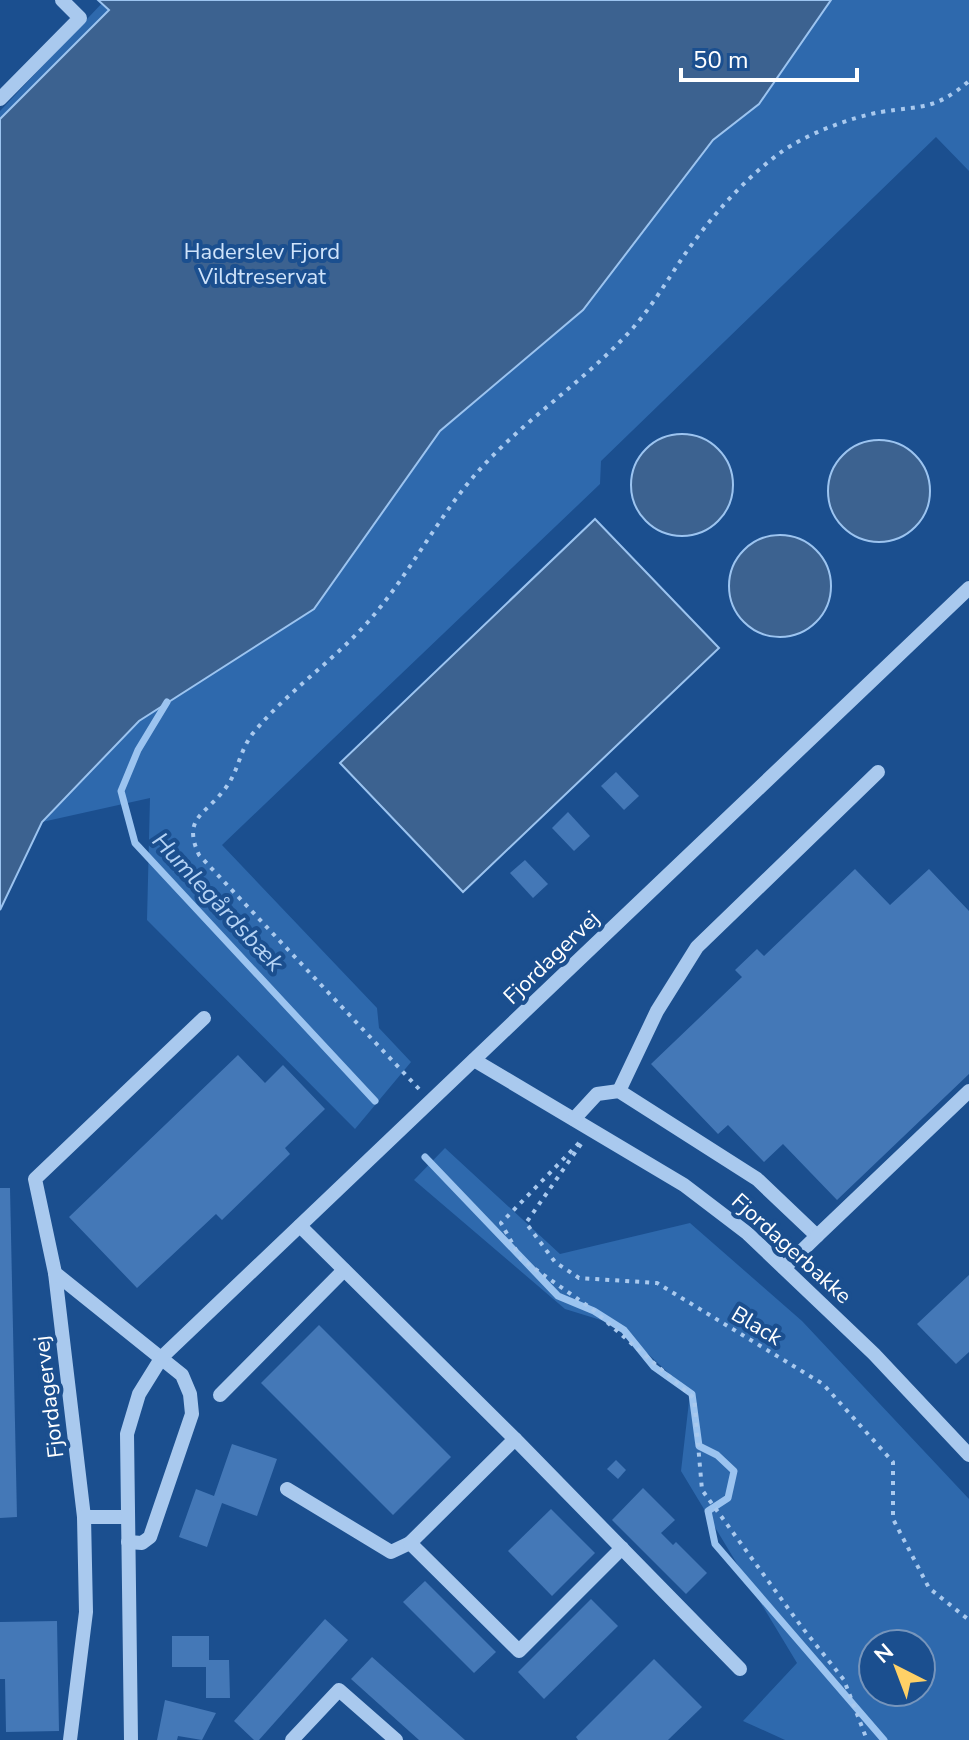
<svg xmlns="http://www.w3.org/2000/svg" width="969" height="1740" font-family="'Nunito Sans',sans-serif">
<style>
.green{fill:#2e69ad;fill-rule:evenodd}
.water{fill:#3c6290;stroke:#9cc4f0;stroke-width:2}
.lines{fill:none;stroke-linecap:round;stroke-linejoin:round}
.stream{stroke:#9cc4f0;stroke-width:7}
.building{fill:#4478b7}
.path{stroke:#a9c9ee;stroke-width:4;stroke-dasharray:4 6;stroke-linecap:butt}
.minor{stroke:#a9c9ee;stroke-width:14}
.labels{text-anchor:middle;stroke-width:8;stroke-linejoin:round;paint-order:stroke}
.park-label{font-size:22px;fill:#cfe3fa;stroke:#1b4f8f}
.street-label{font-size:22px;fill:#fff;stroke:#1b4f8f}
.water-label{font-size:24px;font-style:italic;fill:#b5d3f5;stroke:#1b4f8f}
</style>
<rect width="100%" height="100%" fill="#1b4f8f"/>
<g class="green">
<path d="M 105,0 L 760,102 L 831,0 L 969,0 L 969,171 L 936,137 L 601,461 L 600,484 L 222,845 L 377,1008 L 379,1028 L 411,1062 L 355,1129 L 147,920 L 150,798 L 42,822 L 106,754 L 30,804 L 0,882 L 0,111 ZM 714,123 L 727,129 L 713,140 L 583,310 L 515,366 Z"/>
<path d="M 445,1148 L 560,1254 L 690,1223 L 802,1321 L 969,1499 L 969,1740 L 785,1740 L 743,1721 L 797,1663 L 681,1471 L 690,1393 L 617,1325 L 565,1309 L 414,1180 ZM 873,1644 L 921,1644 L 921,1692 L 873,1692 Z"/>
</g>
<g class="water">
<polygon points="98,0 831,0 759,104 713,140 583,310 440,431 314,609 139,721 42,822 0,910 0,119 109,10"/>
<circle cx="682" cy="485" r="51"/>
<circle cx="879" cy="491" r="51"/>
<polygon points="595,519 719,648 463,892 340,763"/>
<circle cx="780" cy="586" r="51"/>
</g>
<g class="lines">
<g class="stream">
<polyline points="167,702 138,750 121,791 135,843 375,1101"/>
<polyline points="425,1157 558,1296 594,1311 624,1330 654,1367 692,1394 699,1446 717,1455 734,1471 728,1498 708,1511 715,1544 884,1740"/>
</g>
</g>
<g class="building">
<polygon points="616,772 639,796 624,810 601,786"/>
<polygon points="568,812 590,836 574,851 552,828"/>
<polygon points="525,860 548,884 533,898 510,873"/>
<polygon points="855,869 890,905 929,869 969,911 969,1074 837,1200 783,1144 764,1162 728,1125 718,1134 651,1064 742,977 735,970 757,949 764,956"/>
<polygon points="238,1055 265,1083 283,1065 325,1109 285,1148 290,1154 222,1220 216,1214 137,1288 69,1217"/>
<polygon points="0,1188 10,1188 17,1517 0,1518"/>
<polygon points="969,1275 969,1352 956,1364 917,1324"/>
<polygon points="319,1325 451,1457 393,1515 261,1383"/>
<polygon points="232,1444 277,1459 257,1516 222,1503 207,1547 179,1537 196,1489 214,1496"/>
<polygon points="616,1460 626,1470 618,1479 607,1469"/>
<polygon points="643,1488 675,1520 661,1533 673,1545 676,1542 707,1573 686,1594 612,1520"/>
<polygon points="551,1509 595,1553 552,1596 508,1551"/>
<polygon points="425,1581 496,1652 474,1673 403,1602"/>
<polygon points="591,1599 618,1626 544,1699 518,1672"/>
<polygon points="325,1619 348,1640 259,1740 254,1740 234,1721"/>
<polygon points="57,1621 59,1731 6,1732 5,1679 0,1679 0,1622"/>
<polygon points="172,1636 209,1636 209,1660 229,1660 230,1698 206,1698 206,1667 172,1667"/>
<polygon points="372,1657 465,1740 419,1740 351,1679"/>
<polygon points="654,1659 702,1707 668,1740 578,1740 576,1737"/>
<polygon points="165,1700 216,1713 202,1740 178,1736 177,1740 157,1740"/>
</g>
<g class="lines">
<g class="path">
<path d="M 419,1089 L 199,855 C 182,818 205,815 224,790 C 239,772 239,750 254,732 C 288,691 332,662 367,623 C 410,575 438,515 482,467 C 528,417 587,379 633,328 C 653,305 668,279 685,254 C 711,217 744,179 780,153 C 804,135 851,117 881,112 C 922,105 934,111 969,81"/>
<polyline points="579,1143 501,1223 521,1259 592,1309 694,1398 702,1490 801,1626 844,1680 867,1740"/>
<polyline points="581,1144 526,1223 555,1262 579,1278 657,1283 823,1384 893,1462 893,1519 929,1588 969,1620"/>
</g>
<g class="minor">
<polyline points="0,99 80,18 62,0"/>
<polyline points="474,1060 684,1185 747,1233 874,1354 969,1455"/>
<polyline points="619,1091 657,1011 697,947 878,772"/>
<polyline points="574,1119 597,1094 619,1091 757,1179 817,1236 784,1268"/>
<polyline points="817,1236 969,1091"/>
<polyline points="55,1273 84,1517"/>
<polyline points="220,1395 344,1270"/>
<polyline points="515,1439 740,1669"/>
<polyline points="287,1489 391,1552 410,1543 515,1439 300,1226"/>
<polyline points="128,1542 142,1543 150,1537 192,1414 190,1394 182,1375 55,1273 35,1179 204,1018"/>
<polyline points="410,1543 519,1651 622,1548"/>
<polyline points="70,1740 86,1612 84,1517 128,1517"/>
<polyline points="131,1740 127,1434 139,1394 162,1357 969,588"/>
<polyline points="292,1740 339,1690 396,1740"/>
</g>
</g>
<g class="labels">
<g class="park-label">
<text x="262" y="259">Haderslev Fjord<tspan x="262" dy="25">Vildtreservat</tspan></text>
</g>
<g class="street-label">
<text transform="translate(551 957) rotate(-44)" y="8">Fjordagervej</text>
<text transform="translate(792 1248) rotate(42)" y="8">Fjordagerbakke</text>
<text transform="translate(757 1325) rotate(31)" y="8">Black</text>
<text transform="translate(48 1397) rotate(-97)" y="8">Fjordagervej</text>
</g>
<g class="water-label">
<text transform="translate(218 902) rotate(47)" y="8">Humlegårdsbæk</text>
</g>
</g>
<g transform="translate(897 1668) rotate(318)"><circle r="38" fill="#1b4f8f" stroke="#7695bc" stroke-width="2"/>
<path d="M0-6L14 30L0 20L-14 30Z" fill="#ffd166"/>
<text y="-12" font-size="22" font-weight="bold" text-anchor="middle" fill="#ffffff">N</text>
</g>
<path d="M681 68v12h176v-12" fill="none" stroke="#ffffff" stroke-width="4"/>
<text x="693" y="68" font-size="24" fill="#ffffff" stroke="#1b4f8f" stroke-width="6" paint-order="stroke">50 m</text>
</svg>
